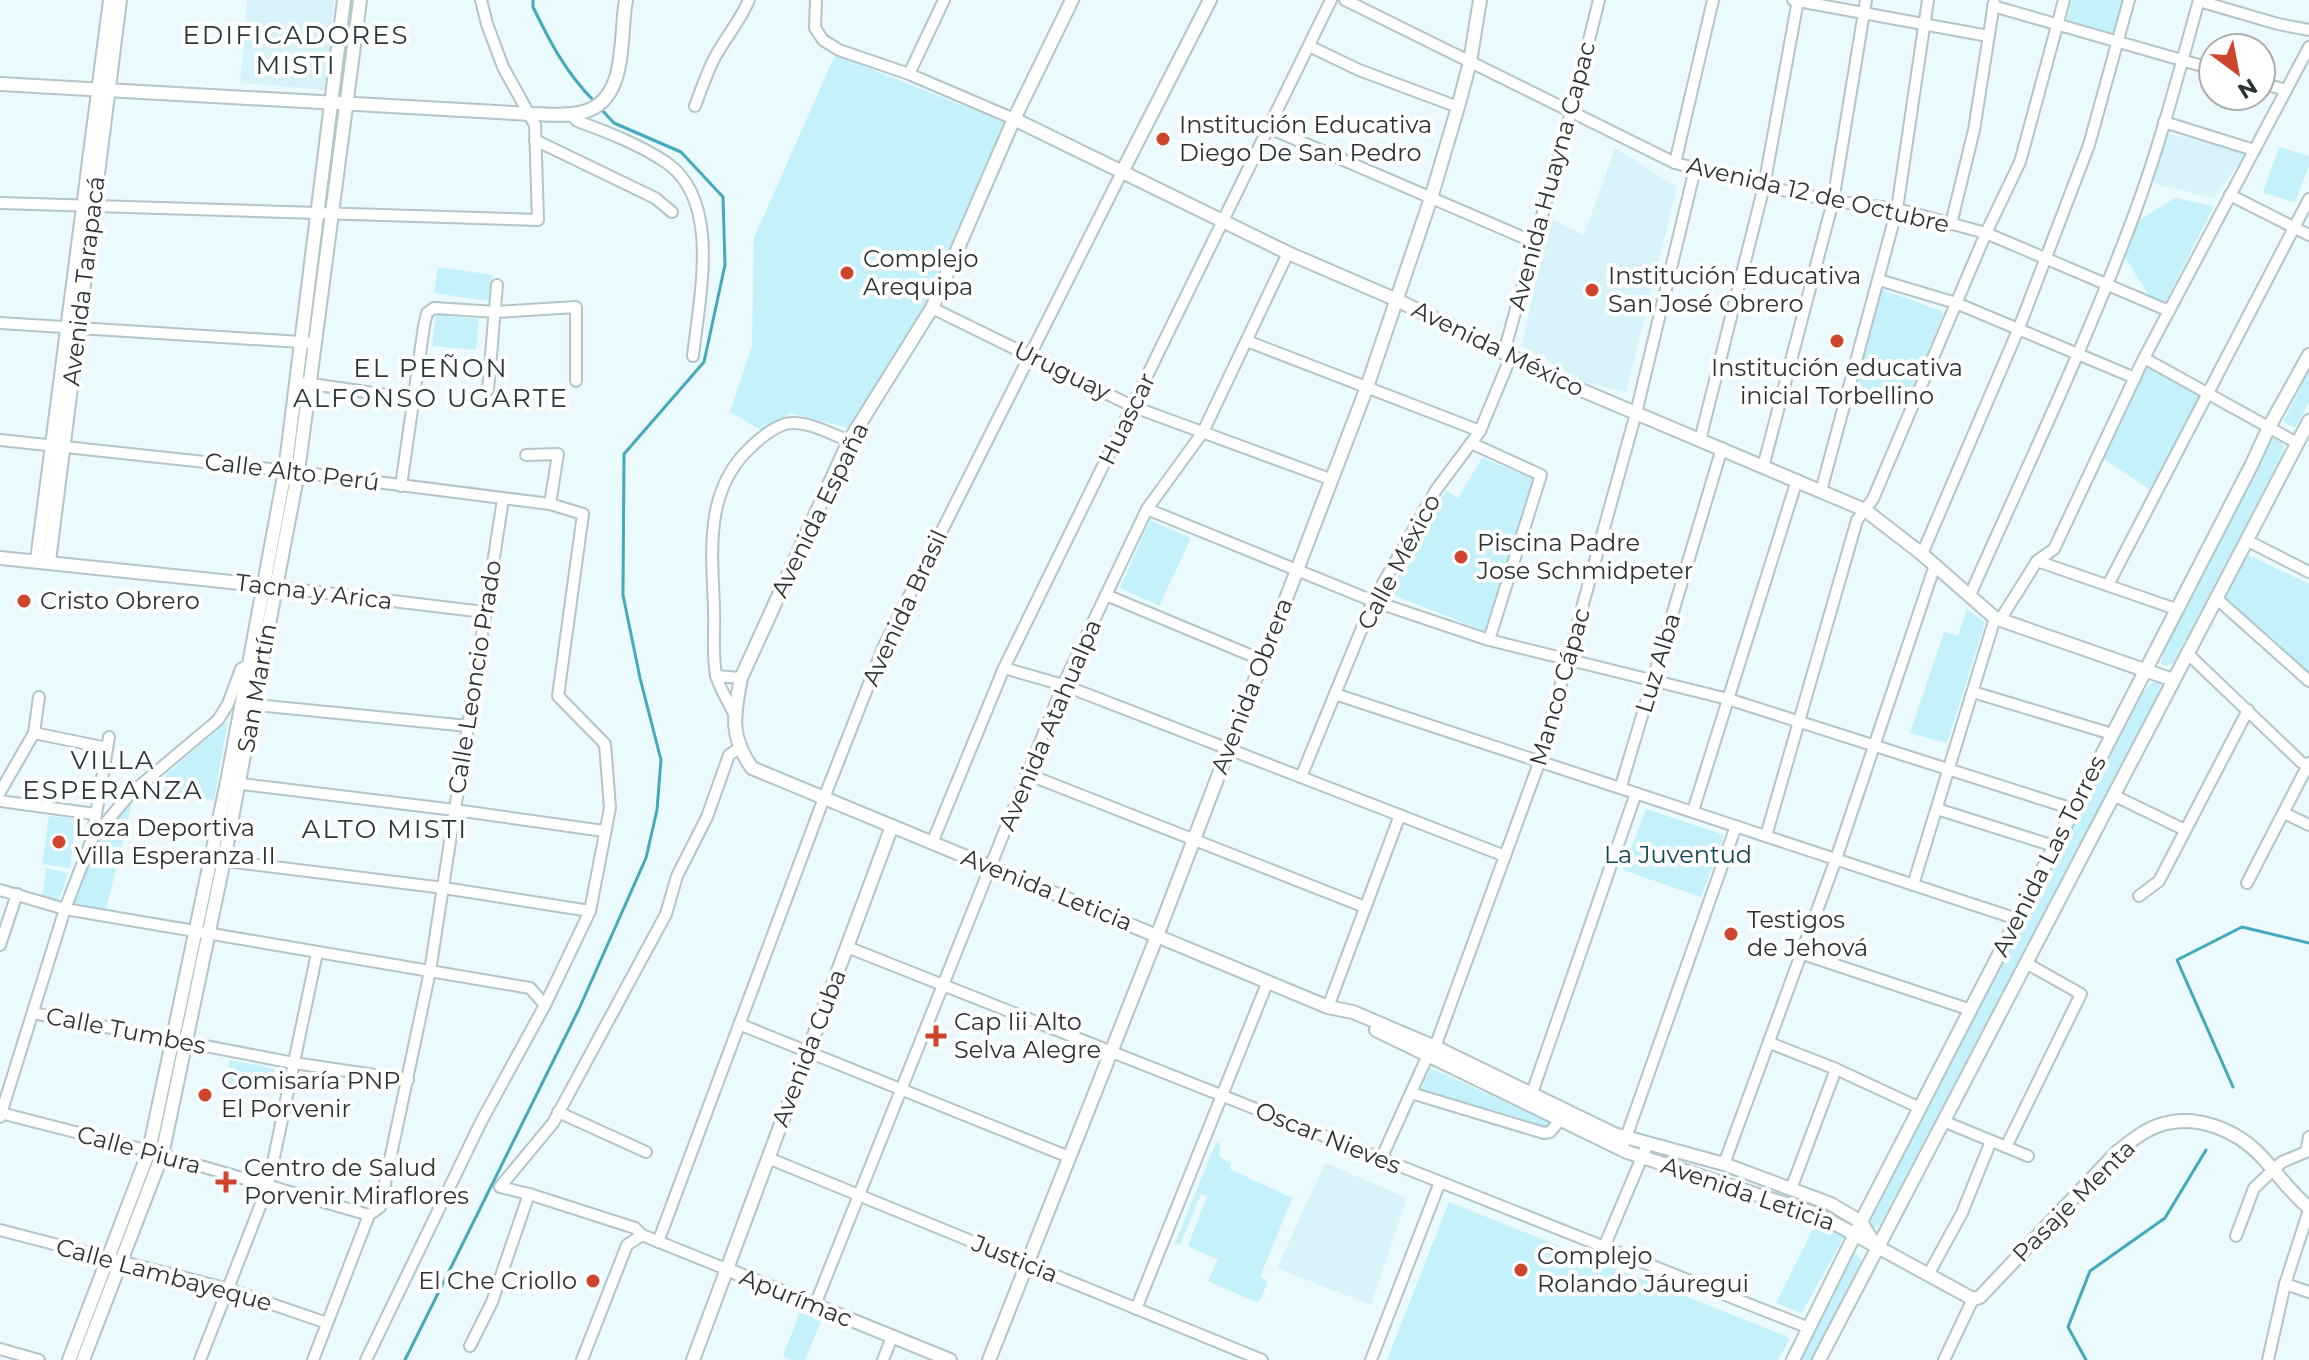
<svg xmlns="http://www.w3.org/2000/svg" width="2309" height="1360" font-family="Montserrat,sans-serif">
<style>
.built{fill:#d7f3f9}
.green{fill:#c4f1fa}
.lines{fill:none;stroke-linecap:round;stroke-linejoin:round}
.stream{stroke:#43a9bd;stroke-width:3}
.minor-casing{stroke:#b2c5c9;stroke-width:14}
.tertiary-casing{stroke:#b2c5c9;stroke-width:16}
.minor{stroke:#fff;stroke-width:10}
.tertiary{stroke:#fff;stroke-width:12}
.poi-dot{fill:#cf442c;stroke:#fff;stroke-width:3}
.labels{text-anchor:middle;stroke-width:8;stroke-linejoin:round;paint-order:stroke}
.poi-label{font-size:24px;fill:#2c3335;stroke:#fff;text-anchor:start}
.street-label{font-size:24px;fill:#2c3335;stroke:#fff}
.park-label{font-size:24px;fill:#0c4954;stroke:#fff}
.neighbourhood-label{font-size:26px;letter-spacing:2px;fill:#28383b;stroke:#fff}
</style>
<rect width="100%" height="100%" fill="#ebfafe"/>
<g class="built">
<polygon points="247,0 334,0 327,90 240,83"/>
<polygon points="2165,133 2247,152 2214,198 2153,183"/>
<polygon points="1615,148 1677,187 1626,392 1586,383 1522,346 1549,218 1584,235"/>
<polygon points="1325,1163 1407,1198 1371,1305 1277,1268"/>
</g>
<g class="green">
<polygon points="2072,0 2123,0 2113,34 2066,22"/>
<polygon points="835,55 1007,123 925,307 848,428 790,413 761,430 730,412 752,346 754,238"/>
<polygon points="2279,147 2309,156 2309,166 2295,202 2263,193"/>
<polygon points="2175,198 2214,206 2165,303 2149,295 2121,252 2134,224"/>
<polygon points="438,267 493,275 489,301 434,293"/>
<polygon points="1880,289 1944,312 1904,409 1854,391"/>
<polygon points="436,315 479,319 476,350 432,346"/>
<polygon points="2148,365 2203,396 2152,491 2104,459"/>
<polygon points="2309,371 2309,402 2295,428 2283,422"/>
<polygon points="2274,438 2284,445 2284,451 2174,662 2167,666 2161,664 2165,645 2269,441"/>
<polygon points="1482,458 1535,479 1485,631 1388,593 1446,490 1458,498"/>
<polygon points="1150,520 1191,538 1159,606 1120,588"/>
<polygon points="2248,555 2309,584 2309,672 2222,603"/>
<polygon points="1967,609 1985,623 1947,743 1910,733 1944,632 1958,636"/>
<polygon points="2151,683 2159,683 2161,689 1880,1225 1873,1228 1868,1226 1868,1221 2143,693"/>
<polygon points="228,721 214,800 147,791"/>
<polygon points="132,802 106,910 72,903 102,836"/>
<polygon points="1646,809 1724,835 1701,897 1623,870"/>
<polygon points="49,816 76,819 70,868 42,864"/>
<polygon points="46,868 68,873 58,902 42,898"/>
<polygon points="230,1060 275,1069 270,1092 225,1083"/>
<polygon points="1431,1068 1552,1123 1546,1131 1421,1089"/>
<polygon points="1216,1142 1220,1144 1219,1157 1231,1163 1230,1169 1292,1198 1260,1277 1268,1282 1258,1303 1208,1281 1218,1260 1188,1246 1207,1196 1201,1194 1180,1245 1175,1243"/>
<polygon points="1449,1202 1790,1338 1778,1360 1387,1360"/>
<polygon points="1816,1223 1845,1235 1802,1313 1776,1303"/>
<polygon points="1856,1253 1861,1260 1860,1264 1811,1360 1796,1360 1852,1254"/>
<polygon points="800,1312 821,1321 805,1360 793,1360 783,1356"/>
</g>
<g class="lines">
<g class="stream">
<path d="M 533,0 L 533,7 C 550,42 566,73 594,101"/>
<polyline points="2233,1087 2177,960 2242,927 2309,943"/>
<polyline points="405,1360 579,1009 646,858 657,810 661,760 640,678 623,595 624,454 704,362 725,265 723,197 681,152 614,123 599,107"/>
<polyline points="2086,1360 2068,1327 2090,1271 2165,1218 2206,1150"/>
</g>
<g class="minor-casing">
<g id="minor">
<polyline points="816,0 815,28 823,40 839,50 909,74 1014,119"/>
<polyline points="1345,0 1675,163 1764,186 1833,201 1897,209 1986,233 2169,311"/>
<polyline points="1793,0 1988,36"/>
<polyline points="2199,1 2278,24 2309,30"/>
<polyline points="1993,6 2213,69"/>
<polyline points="1309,46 1359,70 1458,107"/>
<polyline points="909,74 944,0"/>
<polyline points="2261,83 2286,90"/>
<path d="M 695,106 C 701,90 707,72 715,57 C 726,37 740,21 749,0"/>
<path d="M 571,114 L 577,121 C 607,132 639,144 667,163 C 722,202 699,298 693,356"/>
<polyline points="2164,122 2254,150"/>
<polyline points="1269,128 1536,243"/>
<polyline points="535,140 655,198 672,212"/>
<polyline points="1675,163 1713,0"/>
<polyline points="2230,195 2309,235"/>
<polyline points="0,203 538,220 535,125 503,67 487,24 481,0"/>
<polyline points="1951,224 1974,130 1994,3"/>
<polyline points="1879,280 1956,303 2135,378"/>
<polyline points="932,308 1134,407 1330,479"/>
<polyline points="0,323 316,343"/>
<polyline points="1247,341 1480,431"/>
<polyline points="1504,352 1571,112 1599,0"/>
<polyline points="2144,358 2297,443"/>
<polyline points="298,382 414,399"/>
<polyline points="488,390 497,285"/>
<polyline points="0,440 298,472 550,504 583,514 558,696 605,744 610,808 590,911 545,1005 481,1122 366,1360"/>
<polyline points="1700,440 1764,186 1798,0"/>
<polyline points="1471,443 1541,475 1489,640"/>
<polyline points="526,455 558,454 550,504"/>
<polyline points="1763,467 1833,201 1866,0"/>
<polyline points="401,486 424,326 427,313 434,308 496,312 576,307 576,381"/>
<polyline points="1821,491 1897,209 1928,0"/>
<polyline points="1147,509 1373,601 1489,640 1728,699 2073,809"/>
<polyline points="2246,540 2309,572"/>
<polyline points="1922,554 2019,328 2089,145 2129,0"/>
<polyline points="2037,561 2176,609"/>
<polyline points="2108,585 2309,199"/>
<polyline points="276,587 484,612"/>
<polyline points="1106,595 1262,660"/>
<path d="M 1970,595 C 2026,469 2086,344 2134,215 C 2160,145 2179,72 2199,0"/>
<polyline points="2216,598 2309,681"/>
<polyline points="2000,620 2037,561 2054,549 2144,358 2309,47"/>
<polyline points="2187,653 2301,762 2309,766"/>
<polyline points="1004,668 1063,685 1505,856"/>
<polyline points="716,676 741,678"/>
<polyline points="1973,692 2112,734"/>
<polyline points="1335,694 2017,919"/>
<polyline points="247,704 468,726"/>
<path d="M 734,714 C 729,702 719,688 716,675 C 712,654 715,629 714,608 C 712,551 704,491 750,448 C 760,438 771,429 785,424 C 805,419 831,434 849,441"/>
<polyline points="34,733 107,748"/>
<polyline points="1027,774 1365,907"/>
<polyline points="1301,777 1373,601 1436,490 1480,431 1511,356"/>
<polyline points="234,783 455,810 604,831"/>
<polyline points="1621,786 1722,448"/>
<polyline points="0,792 34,733 39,697"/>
<polyline points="2113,795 2185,830"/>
<polyline points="0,801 95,814"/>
<polyline points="1937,809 2054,846"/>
<polyline points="1693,811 1797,480"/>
<polyline points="2284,813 2309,825"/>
<polyline points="1766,836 1857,520 1873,499 1986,233 2020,162 2064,0"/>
<polyline points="92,838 109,737"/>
<polyline points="932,843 1004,668 1331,0"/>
<polyline points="210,859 444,888 590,911"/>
<polyline points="2247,883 2309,763"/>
<polyline points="1913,885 1995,618"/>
<polyline points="0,890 65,909 530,988 545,1005"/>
<polyline points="2139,896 2159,881 2248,710"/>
<polyline points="0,945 17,894"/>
<polyline points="847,947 1809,1328"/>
<polyline points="1803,954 1971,1010"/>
<polyline points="1328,1007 1400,815"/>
<polyline points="33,1013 294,1063 408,1080"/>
<polyline points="739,1024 1069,1157"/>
<polyline points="1770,1043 1836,1069 1920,1108"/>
<polyline points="1411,1093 1544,1133 1550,1132 1561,1119"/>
<polyline points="1532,1093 1636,793"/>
<polyline points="558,1112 646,1152"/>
<polyline points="1,1113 149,1151 369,1215"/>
<polyline points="0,1117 65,909 92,839 130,794 218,720 228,704 241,669 251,664"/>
<polyline points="1943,1121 2028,1156"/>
<polyline points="2006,1147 2081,994 2026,963"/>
<polyline points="1622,1149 1736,826"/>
<polyline points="768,1158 1262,1360"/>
<polyline points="1381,1159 1428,1055 1435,1047 1539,763 1636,413 1695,169"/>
<polyline points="1724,1164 1836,859 1935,565"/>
<polyline points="1791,1189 1836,1069"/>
<polyline points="0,1230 228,1289 327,1323"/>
<polyline points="2236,1236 2254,1188 2282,1162 2306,1152 2309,1137"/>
<polyline points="658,1242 824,798 883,648 1123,170"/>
<polyline points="1604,1247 1648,1143"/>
<polyline points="726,1269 642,1235 635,1228 529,1194 500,1187 553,1123 666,914 677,876 707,817 729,755 738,749"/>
<polyline points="1928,1275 1962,1213 1991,1141"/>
<polyline points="2285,1284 2309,1292"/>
<polyline points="815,1305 1063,685 1147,509 1203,432 1288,253"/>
<polyline points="1136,1309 1268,981"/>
<polyline points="470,1346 492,1302 529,1194"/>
<polyline points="0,1349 39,1360"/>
<polyline points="200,1360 268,1186 317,953"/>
<polyline points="313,1360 369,1215 380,1207 430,971 503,499"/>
<polyline points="582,1360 627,1245 642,1235"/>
<polyline points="883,1360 892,1337"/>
<polyline points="1371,1360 1440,1182"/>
<polyline points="1944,1360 1973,1299"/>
<polyline points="2268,1360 2285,1284 2309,1210"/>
</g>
</g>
<g class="tertiary-casing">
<g id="tertiary">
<path d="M 1072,0 L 1014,119 L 932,308 L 849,441 L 741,678 C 734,715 729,736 752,768 L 1328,1007 L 1353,1012 L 1435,1047 L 1614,1134 L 1724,1164 L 1831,1204 L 1861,1222 L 1877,1248"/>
<path d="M 0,84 L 531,114 C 548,114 567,117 583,112 C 629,100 619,36 626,0"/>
<polyline points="1014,119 1288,253 1397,300 1567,384 1865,510 1922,554 1995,618 2173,680"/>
<polyline points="1123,170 1210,0"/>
<polyline points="0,558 269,586"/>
<polyline points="37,560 110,0"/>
<polyline points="49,561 120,0"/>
<path d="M 1376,1030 L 1627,1152 L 1819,1215 L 1973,1299 L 1980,1297 L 2117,1152 C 2130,1142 2144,1130 2160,1125 C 2196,1113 2237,1130 2262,1157 C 2278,1174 2291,1193 2309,1208"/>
<polyline points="726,1269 950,1360"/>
<polyline points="69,1360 149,1151 227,782 285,471 344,0"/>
<polyline points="83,1360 162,1155 224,860 298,472 360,0"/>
<polyline points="693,1360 892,826"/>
<polyline points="989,1360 1157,936 1367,387 1431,198 1458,107 1470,62 1480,0"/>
<polyline points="1793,1360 1865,1214 2251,466 2269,427 2309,355"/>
<polyline points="1819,1360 2309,421"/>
</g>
</g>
<use href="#minor" class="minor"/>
<use href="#tertiary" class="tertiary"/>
</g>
<g class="poi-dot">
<circle cx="1163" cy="139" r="8"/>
<circle cx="847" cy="273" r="8"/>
<circle cx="1592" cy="290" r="8"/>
<circle cx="1837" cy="341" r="8"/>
<circle cx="1461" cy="557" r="8"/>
<circle cx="24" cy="601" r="8"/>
<circle cx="59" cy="842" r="8"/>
<circle cx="1731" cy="934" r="8"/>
<path d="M932 1024h8v8h8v8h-8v8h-8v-8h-8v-8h8z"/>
<circle cx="205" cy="1095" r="8"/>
<path d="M222 1170h8v8h8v8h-8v8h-8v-8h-8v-8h8z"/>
<circle cx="1521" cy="1270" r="8"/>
<circle cx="593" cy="1281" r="8"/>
</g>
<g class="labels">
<g class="poi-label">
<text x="1179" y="133">Institución Educativa<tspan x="1179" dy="28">Diego De San Pedro</tspan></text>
<text x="863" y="267">Complejo<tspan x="863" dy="28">Arequipa</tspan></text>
<text x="1608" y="284">Institución Educativa<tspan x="1608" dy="28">San José Obrero</tspan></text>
<text x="1837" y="376" text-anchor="middle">Institución educativa<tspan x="1837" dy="28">inicial Torbellino</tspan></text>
<text x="1477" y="551">Piscina Padre<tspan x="1477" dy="28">Jose Schmidpeter</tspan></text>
<text x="40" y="609">Cristo Obrero</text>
<text x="75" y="836">Loza Deportiva<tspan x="75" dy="28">Villa Esperanza II</tspan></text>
<text x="1747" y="928">Testigos<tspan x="1747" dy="28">de Jehová</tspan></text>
<text x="954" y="1030">Cap Iii Alto<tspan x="954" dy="28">Selva Alegre</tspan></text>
<text x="221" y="1089">Comisaría PNP<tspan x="221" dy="28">El Porvenir</tspan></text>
<text x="244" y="1176">Centro de Salud<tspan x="244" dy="28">Porvenir Miraflores</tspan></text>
<text x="1537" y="1264">Complejo<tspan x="1537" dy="28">Rolando Jáuregui</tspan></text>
<text x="577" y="1289" text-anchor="end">El Che Criollo</text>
</g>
<g class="street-label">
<text transform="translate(1552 176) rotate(-75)" y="8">Avenida Huayna Capac</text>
<text transform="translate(1818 195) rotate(13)" y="8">Avenida 12 de Octubre</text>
<text transform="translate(84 281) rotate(-83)" y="8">Avenida Tarapacá</text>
<text transform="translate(1498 349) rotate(26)" y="8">Avenida México</text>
<text transform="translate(1062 371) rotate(26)" y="8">Uruguay</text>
<text transform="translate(1127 419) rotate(-64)" y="8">Huascar</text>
<text transform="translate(292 472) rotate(7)" y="8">Calle Alto Perú</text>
<text transform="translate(820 510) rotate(-64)" y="8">Avenida España</text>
<text transform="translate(1399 562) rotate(-62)" y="8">Calle México</text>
<text transform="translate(314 592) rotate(7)" y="8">Tacna y Arica</text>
<text transform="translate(905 608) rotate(-65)" y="8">Avenida Brasil</text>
<text transform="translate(1658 663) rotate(-73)" y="8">Luz Alba</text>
<text transform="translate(475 677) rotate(-81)" y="8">Calle Leoncio Prado</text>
<text transform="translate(1252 686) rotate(-69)" y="8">Avenida Obrera</text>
<text transform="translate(1560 687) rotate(-74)" y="8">Manco Cápac</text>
<text transform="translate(257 688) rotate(-80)" y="8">San Martín</text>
<text transform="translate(1050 725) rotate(-67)" y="8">Avenida Atahualpa</text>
<text transform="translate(2049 856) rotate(-63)" y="8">Avenida Las Torres</text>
<text transform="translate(1047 890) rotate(22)" y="8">Avenida Leticia</text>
<text transform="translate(126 1031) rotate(11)" y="8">Calle Tumbes</text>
<text transform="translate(809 1048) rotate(-69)" y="8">Avenida Cuba</text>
<text transform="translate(1328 1138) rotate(22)" y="8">Oscar Nieves</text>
<text transform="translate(139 1150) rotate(15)" y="8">Calle Piura</text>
<text transform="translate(1748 1194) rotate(19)" y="8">Avenida Leticia</text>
<text transform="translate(2074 1201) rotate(-45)" y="8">Pasaje Menta</text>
<text transform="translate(1015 1259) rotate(22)" y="8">Justicia</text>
<text transform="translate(164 1275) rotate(15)" y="8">Calle Lambayeque</text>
<text transform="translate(796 1298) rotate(22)" y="8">Apurímac</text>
</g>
<g class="park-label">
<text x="1678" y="863">La Juventud</text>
</g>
<g class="neighbourhood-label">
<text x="296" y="44">EDIFICADORES<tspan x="296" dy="30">MISTI</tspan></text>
<text x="431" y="377">EL PEÑON<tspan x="431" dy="30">ALFONSO UGARTE</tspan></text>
<text x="113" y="769">VILLA<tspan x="113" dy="30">ESPERANZA</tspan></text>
<text x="385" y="838">ALTO MISTI</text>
</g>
</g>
<g transform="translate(2237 72) rotate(148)"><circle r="38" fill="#ffffff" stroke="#abadae" stroke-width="2"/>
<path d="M0-6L14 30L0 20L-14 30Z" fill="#cf442c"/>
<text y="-12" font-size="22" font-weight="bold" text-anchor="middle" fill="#2c3335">N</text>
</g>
</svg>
